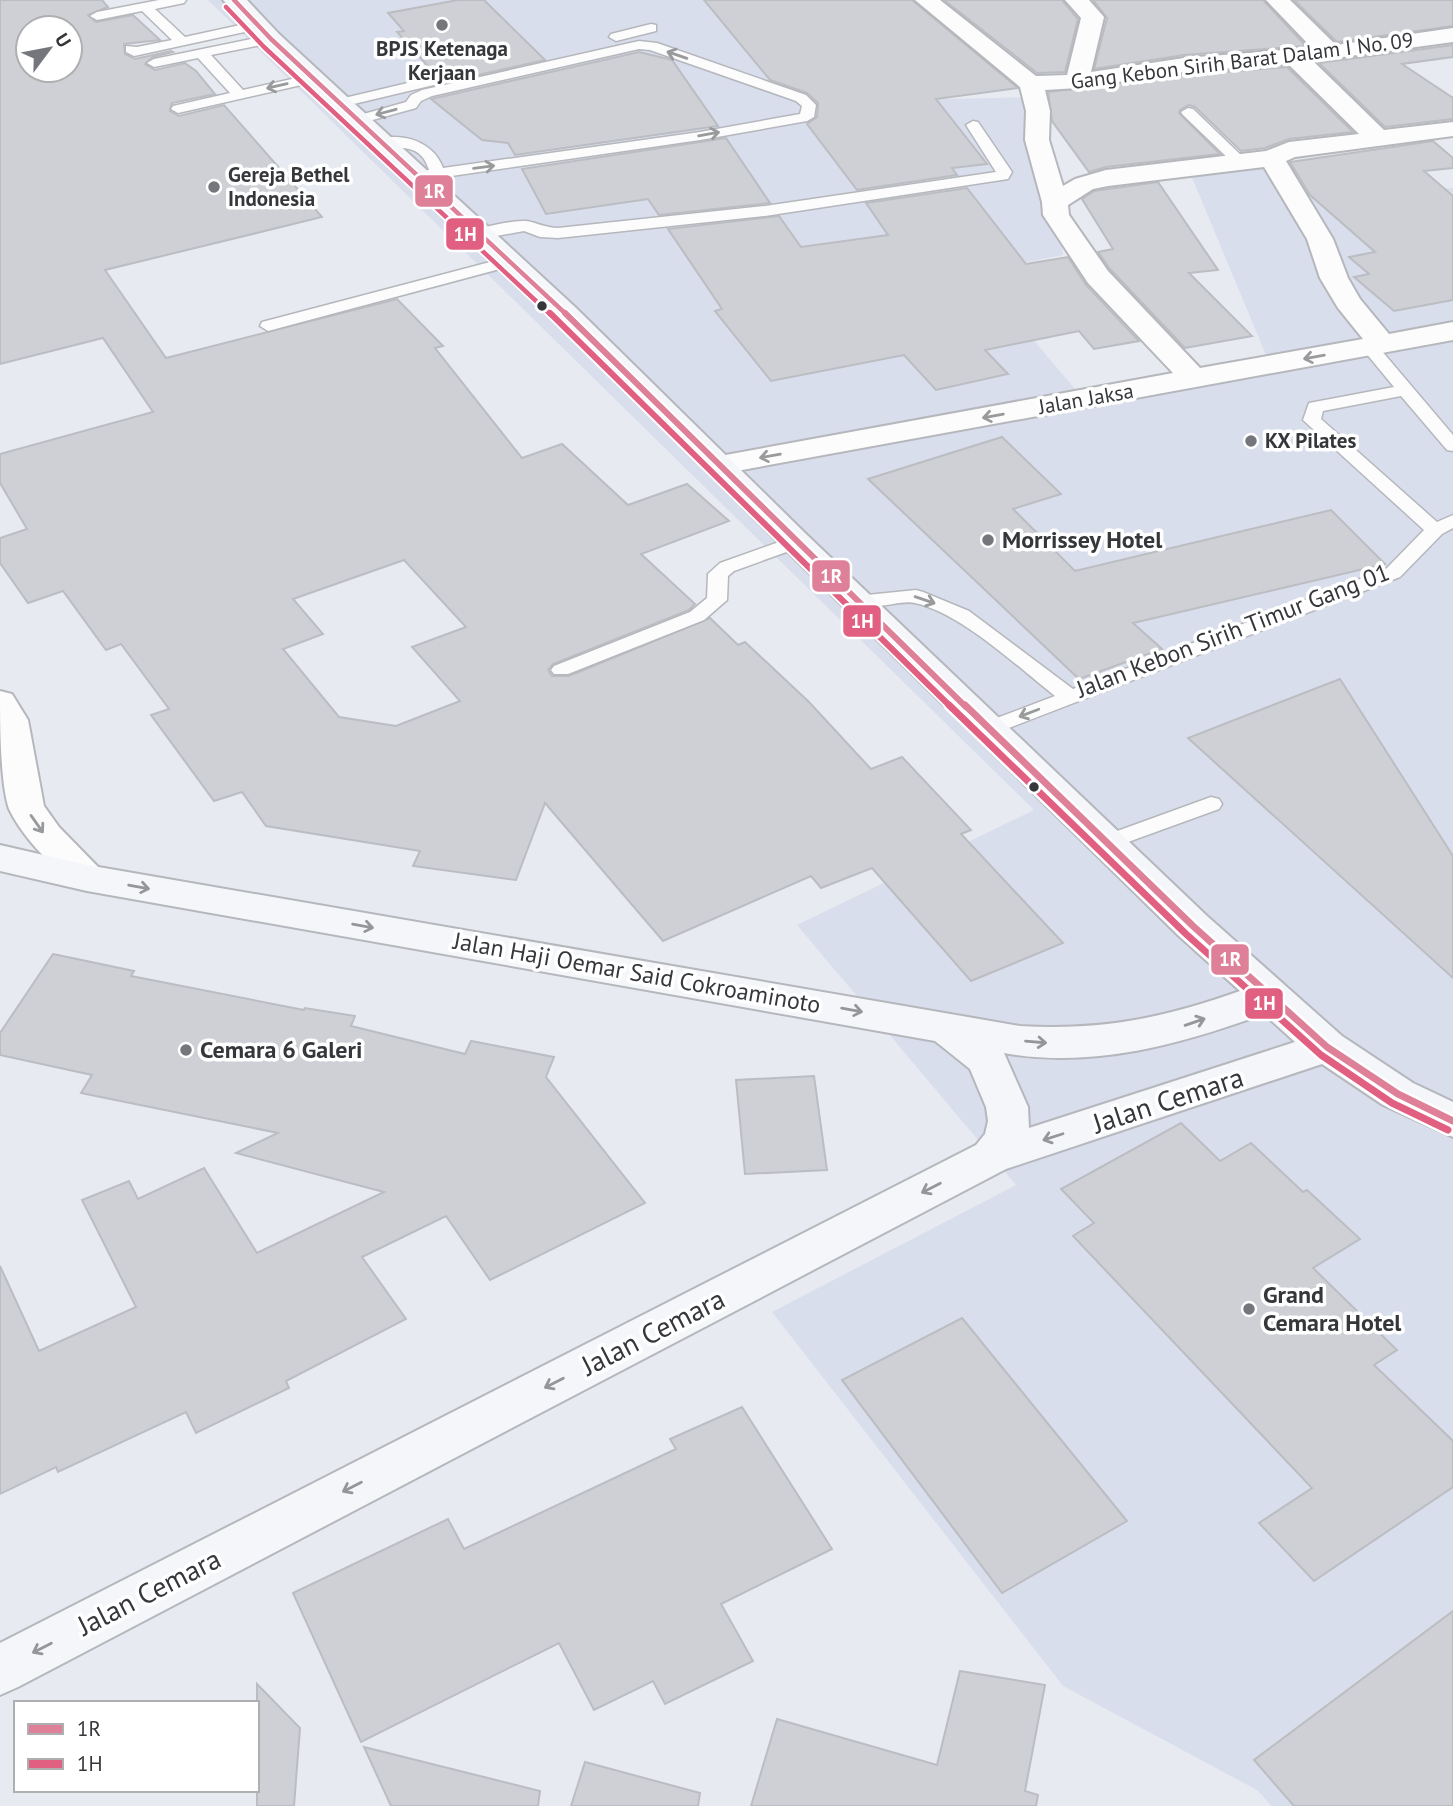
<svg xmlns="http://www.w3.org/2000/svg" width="1453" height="1806" font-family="'PT Sans',sans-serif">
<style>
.built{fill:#d9deec}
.building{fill:#ced0d5;stroke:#bbbdc2;stroke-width:2;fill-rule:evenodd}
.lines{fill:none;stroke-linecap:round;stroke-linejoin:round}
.lane-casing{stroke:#b5b7bc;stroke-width:3}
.street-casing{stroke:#b5b7bc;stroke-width:4}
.secondary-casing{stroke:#b5b7bc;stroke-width:4}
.lane{fill:#fcfcfd;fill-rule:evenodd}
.street{fill:#fcfcfd;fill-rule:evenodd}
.secondary{fill:#f4f6fa;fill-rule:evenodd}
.bus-1-far2-casing{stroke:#fff;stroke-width:8}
.bus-1-far1-casing{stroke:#fff;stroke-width:10}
.bus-1-casing{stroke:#fff;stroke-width:12}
.bus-2-far2-casing{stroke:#fff;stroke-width:8}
.bus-2-far1-casing{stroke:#fff;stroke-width:10}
.bus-2-casing{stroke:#fff;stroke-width:12}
.bus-1-far2{stroke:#dd8098;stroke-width:4.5}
.bus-1-far1{stroke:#dd8098;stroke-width:6}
.bus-1{stroke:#dd8098;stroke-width:7}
.bus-2-far2{stroke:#e15f81;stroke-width:4.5}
.bus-2-far1{stroke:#e15f81;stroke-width:6}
.bus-2{stroke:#e15f81;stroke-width:7}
.oneway{stroke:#989a9c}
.oneway2{stroke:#94969a}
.poi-dot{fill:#74767b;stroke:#fff;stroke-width:2.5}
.bus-dot{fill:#35373b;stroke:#fff;stroke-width:2.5}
.labels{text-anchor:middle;stroke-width:7;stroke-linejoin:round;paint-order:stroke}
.far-poi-label{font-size:21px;font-weight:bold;fill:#35373b;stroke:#fff;text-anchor:start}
.far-street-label{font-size:21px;fill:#35373b;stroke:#fff}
.poi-label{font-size:24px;font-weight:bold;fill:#35373b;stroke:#fff;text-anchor:start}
.street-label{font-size:24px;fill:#35373b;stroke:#fff}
.near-street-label{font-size:28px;fill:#35373b;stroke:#fff}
.line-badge{stroke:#fff;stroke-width:2.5}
.badge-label{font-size:19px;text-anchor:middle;font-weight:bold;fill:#fff}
</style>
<rect width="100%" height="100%" fill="#e8eaf1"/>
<polygon class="built" points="208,0 786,0 897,100 1042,97 1063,255 976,272 1075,389 1266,355 1188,168 1299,163 1338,197 1453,188 1453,1806 1272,1806 1257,1790 1063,1686 772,1312 1016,1185 797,925 1034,810"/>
<g class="building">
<path d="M 0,0 L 102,0 L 108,7 L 88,15 L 96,22 L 133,15 L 160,40 L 124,44 L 125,54 L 135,59 L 171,51 L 173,52 L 153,57 L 145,64 L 155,70 L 185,63 L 196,71 L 215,94 L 172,103 L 170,111 L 179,116 L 224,105 L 322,217 L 105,270 L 166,358 L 397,299 L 443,346 L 435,348 L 522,458 L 562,444 L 628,505 L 687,484 L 729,521 L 641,554 L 695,604 L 689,610 L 553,664 L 548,670 L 552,676 L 569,676 L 710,618 L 738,645 L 745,642 L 809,702 L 871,769 L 902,757 L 971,830 L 961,834 L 1063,943 L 971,981 L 872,868 L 821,888 L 811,876 L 663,941 L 545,803 L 516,880 L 413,866 L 420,851 L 266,826 L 242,792 L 214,801 L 151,715 L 169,709 L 121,644 L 106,650 L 63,591 L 28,603 L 0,563 L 0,538 L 27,529 L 0,483 L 0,454 L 153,412 L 103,338 L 0,364 ZM 28,28 L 70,28 L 70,70 L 28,70 ZM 404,560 L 466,627 L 412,647 L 460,701 L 396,726 L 339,717 L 283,649 L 323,634 L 293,599 Z"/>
<polygon points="458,0 484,0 545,60 443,83 397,32 404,31 388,13"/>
<polygon points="704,0 912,0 1018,88 936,99 987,164 952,168 957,175 857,190 807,124 817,117 818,103 807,93 770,80"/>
<polygon points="944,0 1062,0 1078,19 1065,72 1037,73"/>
<polygon points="1093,0 1263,0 1306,46 1184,55 1094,69 1107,18"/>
<polygon points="1294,0 1453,0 1453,26 1337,42"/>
<polygon points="1453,45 1453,57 1402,64 1453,98 1453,119 1385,127 1319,63"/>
<polygon points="639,52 672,60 718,126 515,155 508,143 482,140 431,99"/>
<polygon points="1287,67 1353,132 1289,139 1265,148 1241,151 1195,107 1189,105 1180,110 1179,113 1220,154 1106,167 1089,172 1052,121 1048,92 1184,75"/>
<polygon points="726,138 770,203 659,215 648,199 546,214 522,169"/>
<polygon points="1433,141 1453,158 1453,168 1424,171 1453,196 1453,300 1394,311 1354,277 1369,274 1349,257 1375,252 1310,195 1290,162"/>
<polygon points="1158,182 1218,270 1189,273 1252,336 1185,348 1110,269 1098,252 1113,249 1082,199 1094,191"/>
<polygon points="967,188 1026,264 1068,257 1086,285 1139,341 1094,349 1079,331 985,350 1008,374 936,390 904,355 771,381 715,311 722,309 668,229 779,216 801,247 888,235 866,203"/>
<polygon points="1002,437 1061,494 1013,509 1075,571 1331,510 1385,564 1133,623 1162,649 1079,679 868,479"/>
<polygon points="1340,679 1453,856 1453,978 1188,738"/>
<polygon points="53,954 134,971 131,976 304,1010 305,1008 355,1016 351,1026 465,1054 471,1041 554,1057 546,1077 645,1203 490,1280 446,1216 362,1257 406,1319 286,1381 289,1388 196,1433 186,1412 58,1472 56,1467 0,1494 0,1266 39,1351 136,1307 82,1200 129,1181 138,1199 204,1168 257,1253 384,1192 236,1153 278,1133 81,1093 92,1075 0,1055 0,1033"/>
<polygon points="814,1076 827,1170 745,1174 736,1080"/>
<polygon points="1181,1123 1220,1161 1251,1143 1303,1192 1307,1190 1360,1239 1313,1268 1397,1350 1374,1365 1453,1441 1453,1487 1314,1581 1259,1523 1312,1488 1073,1236 1094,1223 1061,1189"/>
<polygon points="962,1318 1127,1521 1002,1593 842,1380"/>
<polygon points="742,1407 832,1549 721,1604 753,1661 665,1704 653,1681 594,1710 559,1643 361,1742 293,1593 448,1519 464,1549 676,1449 670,1439"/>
<polygon points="1453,1611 1453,1806 1294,1806 1254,1760"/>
<polygon points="960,1671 1045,1685 1025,1791 1038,1795 1036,1806 751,1806 777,1719 937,1765"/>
<polygon points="257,1684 300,1728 294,1806 257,1806"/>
<polygon points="364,1747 540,1791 538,1806 391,1806"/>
<polygon points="585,1762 700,1793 698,1806 571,1806"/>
</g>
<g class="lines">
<g class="lane-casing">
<g id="lane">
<polygon points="159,0 186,0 184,3 155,9 185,37 258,21 265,25 258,29 134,56 126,52 126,46 137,47 172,40 142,11 97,20 90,16 97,12"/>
<polygon points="651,24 656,25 656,31 616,41 609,37 611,34"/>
<polygon points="271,35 278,39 276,42 211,55 243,90 314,74 319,75 319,81 178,113 171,109 173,106 230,93 198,58 154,67 147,63 154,59"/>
<path d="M 639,41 L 657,43 L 806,95 L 816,105 L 814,117 L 807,121 L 700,140 L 417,181 L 409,176 L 412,173 L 429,170 C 419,136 390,155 375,142 L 377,139 C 403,133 433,141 443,168 L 700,132 L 800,114 L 802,106 L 796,101 L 650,50 L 639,49 L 432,96 L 421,101 L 416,108 L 358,124 L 351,120 L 353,117 L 406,102 L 411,95 L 422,90 Z"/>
<polygon points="433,77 440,81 438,84 341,107 334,103 336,100"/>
<polygon points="1188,108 1193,109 1245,159 1247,162 1245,165 1235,165 1183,115 1181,112"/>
<path d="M 973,121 L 978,122 L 1012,172 L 1008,179 L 765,216 L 558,238 L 540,237 L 524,231 L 480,239 L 472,234 C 481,225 513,221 526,221 C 535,222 546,228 558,228 L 765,206 L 996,172 L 966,125 Z"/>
<polygon points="509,257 517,262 515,265 268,331 260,326 262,322"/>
<path d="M 1369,342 L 1375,343 L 1453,435 L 1453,451 L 1447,450 L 1401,396 L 1323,411 L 1321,419 L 1437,522 L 1453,515 L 1453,528 L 1442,534 L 1400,577 L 988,736 L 981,734 L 978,729 L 981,724 L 1055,696 C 1018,667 961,613 915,603 C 899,599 858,616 847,602 L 857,596 L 916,590 L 923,592 L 969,611 L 1073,689 L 1386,569 L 1424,530 L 1303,420 L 1309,403 L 1394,387 L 1361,347 Z"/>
<polygon points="796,536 803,538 805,542 803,546 734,571 728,576 727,600 704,620 568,674 554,674 551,670 554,666 690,612 707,598 708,574 720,563"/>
<polygon points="1211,797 1219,799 1222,804 1219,809 1106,850 1098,848 1095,843 1098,838"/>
</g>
</g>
<g class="street-casing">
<g id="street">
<path d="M 915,0 L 940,0 L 1036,76 L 1067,75 L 1081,18 L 1065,0 L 1089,0 L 1104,17 L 1091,72 L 1184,58 L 1312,48 L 1266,0 L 1290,0 L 1336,45 L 1453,28 L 1453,42 L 1313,61 L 1384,130 L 1453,122 L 1453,136 L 1295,157 L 1286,161 L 1333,239 L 1348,278 L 1360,299 L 1389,334 L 1453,322 L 1453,340 L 720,474 L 709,472 L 705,465 L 709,458 L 720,456 L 1173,373 L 1088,283 L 1043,215 L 1042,202 L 1025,140 L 1026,111 L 1020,87 ZM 1288,64 L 1359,134 L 1289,142 L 1266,151 L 1106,170 L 1075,179 L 1063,186 L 1049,140 L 1050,111 L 1045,90 L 1078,88 L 1184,72 ZM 1264,167 L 1307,239 L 1320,278 L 1338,308 L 1363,339 L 1200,368 L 1108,271 L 1069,215 L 1068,205 L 1093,189 L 1108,186 Z"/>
<path d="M 0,691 L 12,694 L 28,720 L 44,806 L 59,827 L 100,869 L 106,878 L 100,887 C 78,894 70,884 55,868 C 38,851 20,832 9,809 C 0,782 0,722 0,691 Z"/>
</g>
</g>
<g class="secondary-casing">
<path id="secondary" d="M 223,0 L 247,0 L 279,34 L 575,307 L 807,535 L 1207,916 L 1342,1036 L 1413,1083 L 1453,1102 L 1453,1137 L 1383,1105 L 1322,1064 L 1006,1169 L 18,1687 L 0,1695 L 0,1643 L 976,1145 L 985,1134 L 988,1121 L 986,1107 L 970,1069 L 935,1041 L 87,891 L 0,871 L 0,845 L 87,865 L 1020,1026 C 1100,1031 1165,1018 1240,991 L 1179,936 L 785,549 L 555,319 L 263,44 ZM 1264,1014 L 1295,1042 L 1029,1128 L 1028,1107 L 1004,1053 C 1094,1069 1181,1044 1264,1014 Z"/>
</g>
<use href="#lane" class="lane"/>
<use href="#street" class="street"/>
<use href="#secondary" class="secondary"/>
<g class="bus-1-far2-casing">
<polyline id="bus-1-far2" points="234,0 271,39 567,315"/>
</g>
<g class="bus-1-far1-casing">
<polyline id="bus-1-far1" points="565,313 966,707"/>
</g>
<g class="bus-1-casing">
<polyline id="bus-1" points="965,705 1193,926 1327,1047 1398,1094 1453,1121"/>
</g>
<g class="bus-2-far2-casing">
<polyline id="bus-2-far2" points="226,7 264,47 551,315"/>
</g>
<g class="bus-2-far1-casing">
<polyline id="bus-2-far1" points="550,313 951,707"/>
</g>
<g class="bus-2-casing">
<polyline id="bus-2" points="949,705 1186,934 1321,1055 1392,1103 1448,1130"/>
</g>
<use href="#bus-1-far2" class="bus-1-far2"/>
<use href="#bus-1-far1" class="bus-1-far1"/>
<use href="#bus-1" class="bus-1"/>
<use href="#bus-2-far2" class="bus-2-far2"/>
<use href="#bus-2-far1" class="bus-2-far1"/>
<use href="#bus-2" class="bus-2"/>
</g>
<defs><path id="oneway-shaft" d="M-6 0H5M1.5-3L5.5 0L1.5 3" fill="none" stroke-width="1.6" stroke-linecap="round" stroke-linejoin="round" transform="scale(1.75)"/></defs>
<g class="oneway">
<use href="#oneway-shaft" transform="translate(677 55) rotate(-161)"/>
<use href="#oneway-shaft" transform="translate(277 86) rotate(167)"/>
<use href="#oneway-shaft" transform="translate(386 112) rotate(165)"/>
<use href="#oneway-shaft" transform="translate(709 134) rotate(-10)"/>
<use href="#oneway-shaft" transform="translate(484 167) rotate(-7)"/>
<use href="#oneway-shaft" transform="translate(1314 357) rotate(170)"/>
<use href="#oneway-shaft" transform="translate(993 416) rotate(170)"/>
<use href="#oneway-shaft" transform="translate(770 456) rotate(170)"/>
<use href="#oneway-shaft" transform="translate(925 600) rotate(19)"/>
<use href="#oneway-shaft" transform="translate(1029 713) rotate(159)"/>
<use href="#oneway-shaft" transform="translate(37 824) rotate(55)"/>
</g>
<g class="oneway2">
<use href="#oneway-shaft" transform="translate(139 887) rotate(10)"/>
<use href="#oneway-shaft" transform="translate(363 926) rotate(10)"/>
<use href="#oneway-shaft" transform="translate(852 1010) rotate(10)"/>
<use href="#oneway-shaft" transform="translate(1195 1022) rotate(-19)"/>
<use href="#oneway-shaft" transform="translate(1036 1042) rotate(5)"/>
<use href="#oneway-shaft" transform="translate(1053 1137) rotate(162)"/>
<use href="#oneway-shaft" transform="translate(931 1188) rotate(153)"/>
<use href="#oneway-shaft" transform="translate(554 1383) rotate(153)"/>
<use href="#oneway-shaft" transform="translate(352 1487) rotate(153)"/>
<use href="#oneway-shaft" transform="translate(42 1648) rotate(153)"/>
</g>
<g class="poi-dot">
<circle cx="442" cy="25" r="7"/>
<circle cx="214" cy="187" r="7"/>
<circle cx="1251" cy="441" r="7"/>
<circle cx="988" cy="540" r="7"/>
<circle cx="186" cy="1050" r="7"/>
<circle cx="1249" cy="1309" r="7"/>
</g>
<g class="bus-dot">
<circle cx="542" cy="306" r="6"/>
<circle cx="1034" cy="787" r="6"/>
</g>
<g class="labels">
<g class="far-poi-label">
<text x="442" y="56" text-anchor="middle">BPJS Ketenaga<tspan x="442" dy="24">Kerjaan</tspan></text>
<text x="228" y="182">Gereja Bethel<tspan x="228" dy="24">Indonesia</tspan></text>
<text x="1265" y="448">KX Pilates</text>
</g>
<g class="far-street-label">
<text transform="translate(1242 61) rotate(-7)" y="7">Gang Kebon Sirih Barat Dalam I No. 09</text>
<text transform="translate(1086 399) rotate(-10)" y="7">Jalan Jaksa</text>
</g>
<g class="poi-label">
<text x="1002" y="548">Morrissey Hotel</text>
<text x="200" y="1058">Cemara 6 Galeri</text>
<text x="1263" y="1303">Grand<tspan x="1263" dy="28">Cemara Hotel</tspan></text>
</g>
<g class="street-label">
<text transform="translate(1233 631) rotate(-21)" y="8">Jalan Kebon Sirih Timur Gang 01</text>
<text transform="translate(637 973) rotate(10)" y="8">Jalan Haji Oemar Said Cokroaminoto</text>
</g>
<g class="near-street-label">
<text transform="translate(1168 1100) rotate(-18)" y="10">Jalan Cemara</text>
<text transform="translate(653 1332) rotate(-27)" y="10">Jalan Cemara</text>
<text transform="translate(149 1592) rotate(-27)" y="10">Jalan Cemara</text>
</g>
</g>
<g class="line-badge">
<rect x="414" y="174" width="40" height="34" rx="7" fill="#dd8098"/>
<rect x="445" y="217" width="40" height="34" rx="7" fill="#e15f81"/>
<rect x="811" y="559" width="40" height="34" rx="7" fill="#dd8098"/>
<rect x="842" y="604" width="40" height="34" rx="7" fill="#e15f81"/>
<rect x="1210" y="943" width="40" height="33" rx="7" fill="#dd8098"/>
<rect x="1244" y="987" width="40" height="33" rx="7" fill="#e15f81"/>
</g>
<g class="badge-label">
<text x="434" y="198">1R</text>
<text x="465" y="241">1H</text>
<text x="831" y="583">1R</text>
<text x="862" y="628">1H</text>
<text x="1230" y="966">1R</text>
<text x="1264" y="1010">1H</text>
</g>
<rect x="14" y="1701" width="245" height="91" fill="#ffffff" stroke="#aeafb1" stroke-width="2"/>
<rect x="28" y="1724" width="35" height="10" fill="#dd8098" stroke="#aeafb1" stroke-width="2"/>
<text x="77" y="1736" font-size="21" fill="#35373b">1R</text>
<rect x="28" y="1759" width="35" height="10" fill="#e15f81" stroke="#aeafb1" stroke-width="2"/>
<text x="77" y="1771" font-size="21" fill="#35373b">1H</text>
<g transform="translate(49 49) rotate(58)"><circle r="33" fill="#ffffff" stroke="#aeafb1" stroke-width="2"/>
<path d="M0-5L12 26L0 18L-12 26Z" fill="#74767b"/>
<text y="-10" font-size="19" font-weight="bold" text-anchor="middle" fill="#35373b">U</text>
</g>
</svg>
